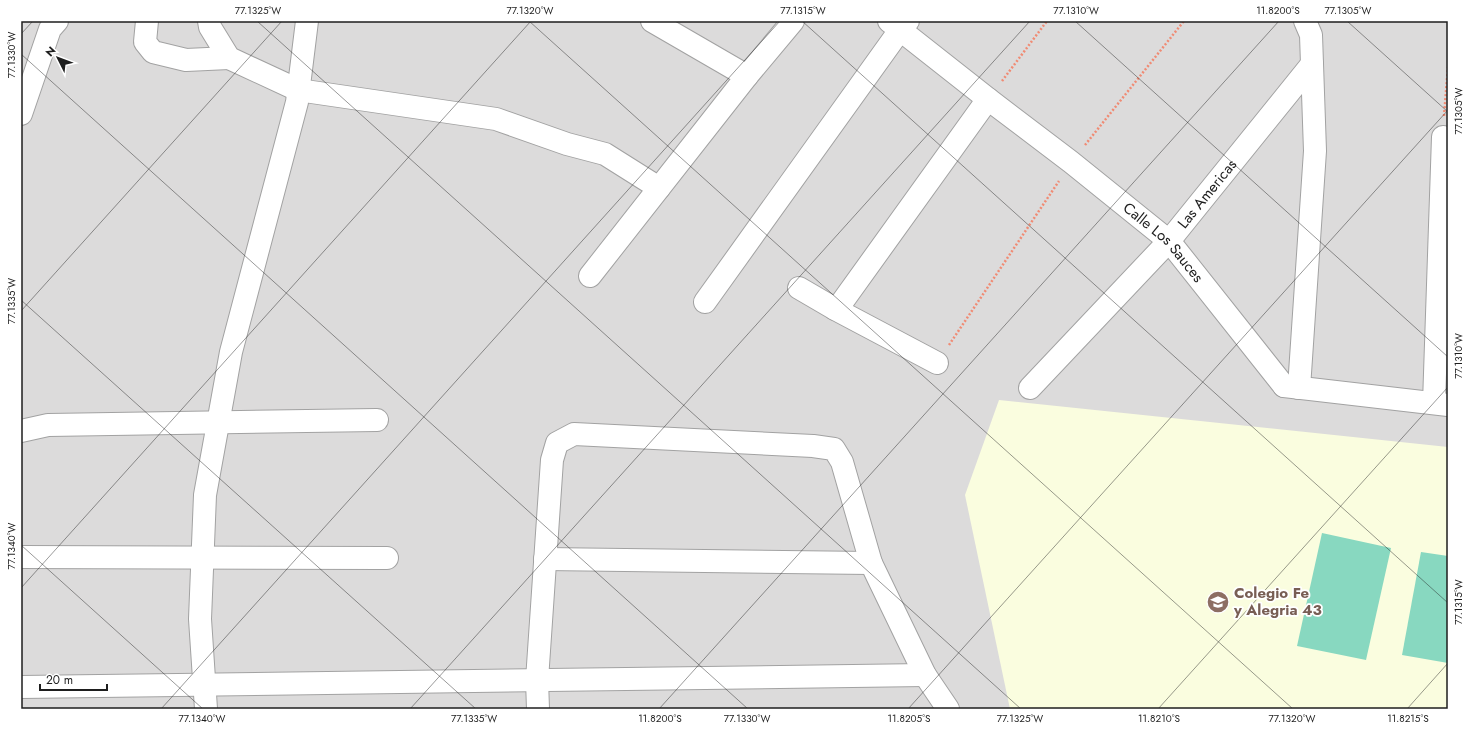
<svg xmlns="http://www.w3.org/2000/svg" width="1469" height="730" viewBox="0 0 1469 730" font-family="Jost,sans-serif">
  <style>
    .residential { fill: #dcdbdb }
    .education { fill: #fafddf }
    .pitch { fill: #88d8c0 }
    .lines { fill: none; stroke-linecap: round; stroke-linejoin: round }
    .minor-casing { stroke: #a2a2a2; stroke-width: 24 }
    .tertiary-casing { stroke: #a2a2a2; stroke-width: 24 }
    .path { stroke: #f08b74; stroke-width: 2.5; stroke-dasharray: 2 2; stroke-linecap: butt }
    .minor { stroke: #fff; stroke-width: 22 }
    .tertiary { stroke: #fff; stroke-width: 22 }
    .ticks { fill: none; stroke: #1e1e1e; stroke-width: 1; stroke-opacity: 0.45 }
    .labels { text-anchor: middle; stroke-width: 3.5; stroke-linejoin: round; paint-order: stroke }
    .street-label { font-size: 15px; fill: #1e1e1e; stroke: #fff }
    .education-label { font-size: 15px; font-weight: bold; fill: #785e54; stroke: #fff; text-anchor: start }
    .neatline { fill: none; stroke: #1e1e1e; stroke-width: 1.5 }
    .ticks-label { font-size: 10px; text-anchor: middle; fill: #1e1e1e }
  </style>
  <rect width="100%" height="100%" fill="#eeece5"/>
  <rect class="residential" x="21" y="21" width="1427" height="688"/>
  <polygon class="education" points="999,400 1448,447 1448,709 1010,709 965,495"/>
  <g class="pitch">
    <polygon points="1322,533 1391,548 1366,660 1297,646"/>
    <polygon points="1421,552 1448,556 1448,663 1402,655"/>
  </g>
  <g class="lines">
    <g class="minor-casing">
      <g id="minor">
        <polyline points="147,21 145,42 153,52 186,60 229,58"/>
        <polyline points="209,21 210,27 229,58 298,90 496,119 567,144 605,154 659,188"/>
        <polyline points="652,21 747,76"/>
        <path id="s1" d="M889 21 988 99 1071 162 1169 241 1284 386"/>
        <polyline points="21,114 50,29 57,21"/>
        <polyline points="590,276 747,76 793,21"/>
        <polyline points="799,288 835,309 937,363"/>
        <polyline points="705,302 900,30 908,21"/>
        <polyline points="835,309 840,305 988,99"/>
        <path id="s2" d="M1030 388 1169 241 1312 64"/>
        <polyline points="1299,388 1315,151 1311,35 1305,21"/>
        <polyline points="1434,403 1443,137"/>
        <polyline points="21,431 48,425 377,420"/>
        <polyline points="21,557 387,558"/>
        <polyline points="545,559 871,563"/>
        <polyline points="21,687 925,675"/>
        <polyline points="206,709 200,619 205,495 231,352 297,102 307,21"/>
        <polyline points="538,709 537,680 552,460 557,443 574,434 813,446 834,449 842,462 871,563 925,675 948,709"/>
      </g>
    </g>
    <g class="tertiary-casing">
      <polyline id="tertiary" points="1284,386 1448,405"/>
    </g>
    <g class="path">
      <polyline points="1002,81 1047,21"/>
      <polyline points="1444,116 1448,67"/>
      <polyline points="1085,145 1184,21"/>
      <polyline points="949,345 1059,181"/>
    </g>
    <use href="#minor" class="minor"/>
    <use href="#tertiary" class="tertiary"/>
  </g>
  <path class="ticks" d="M257 21 1021 709M529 21 1293 709M802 21 1448 603M1075 21 1448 357M1347 21 1448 112M21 34 33 21M21 54 748 709M21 300 476 709M21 311 282 21M21 545 203 709M21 588 531 21M161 709 780 21M410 709 1030 21M659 709 1279 21M908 709 1448 110M1158 709 1448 387M1407 709 1448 663"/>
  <defs>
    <g id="school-disc" transform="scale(1.15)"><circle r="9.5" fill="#8d6e63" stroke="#fff"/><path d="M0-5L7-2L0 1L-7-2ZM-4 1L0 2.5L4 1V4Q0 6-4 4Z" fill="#fff"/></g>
  </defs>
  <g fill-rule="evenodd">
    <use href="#school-disc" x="1218" y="602"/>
  </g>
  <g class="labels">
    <g class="street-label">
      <text dy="5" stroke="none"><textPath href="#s2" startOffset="263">Las Americas</textPath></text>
      <text dy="5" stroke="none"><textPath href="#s1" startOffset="353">Calle Los Sauces</textPath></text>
    </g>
    <g class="education-label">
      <text x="1234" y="598">Colegio Fe<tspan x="1234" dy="17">y Alegria 43</tspan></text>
    </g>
  </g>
  <rect width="1469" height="730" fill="none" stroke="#ffffff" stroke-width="44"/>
  <g transform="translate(58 58) rotate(312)" stroke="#ffffff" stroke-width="3" paint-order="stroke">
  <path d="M0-3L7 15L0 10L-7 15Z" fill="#1e1e1e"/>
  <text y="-6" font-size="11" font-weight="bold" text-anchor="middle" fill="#1e1e1e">N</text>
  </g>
  <path d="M40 684v6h67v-6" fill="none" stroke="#1e1e1e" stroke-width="2"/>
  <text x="46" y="684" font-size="12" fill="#1e1e1e" stroke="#ffffff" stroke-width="3" paint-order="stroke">20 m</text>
  <rect x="22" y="22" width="1425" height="686" class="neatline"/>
  <g class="ticks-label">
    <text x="258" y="14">77.1325°W</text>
    <text x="530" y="14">77.1320°W</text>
    <text x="803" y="14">77.1315°W</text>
    <text x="1076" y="14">77.1310°W</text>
    <text x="1278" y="14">11.8200°S</text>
    <text x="1348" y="14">77.1305°W</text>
    <text transform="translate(11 55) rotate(-90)" y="4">77.1330°W</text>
    <text transform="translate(1458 111) rotate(-90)" y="4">77.1305°W</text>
    <text transform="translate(11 301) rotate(-90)" y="4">77.1335°W</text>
    <text transform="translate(1458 356) rotate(-90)" y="4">77.1310°W</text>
    <text transform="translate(11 546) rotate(-90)" y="4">77.1340°W</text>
    <text transform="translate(1458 602) rotate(-90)" y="4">77.1315°W</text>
    <text x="202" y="722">77.1340°W</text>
    <text x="474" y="722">77.1335°W</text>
    <text x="660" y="722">11.8200°S</text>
    <text x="747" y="722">77.1330°W</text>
    <text x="909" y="722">11.8205°S</text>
    <text x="1020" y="722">77.1325°W</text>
    <text x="1159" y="722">11.8210°S</text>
    <text x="1292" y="722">77.1320°W</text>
    <text x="1408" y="722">11.8215°S</text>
  </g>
</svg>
